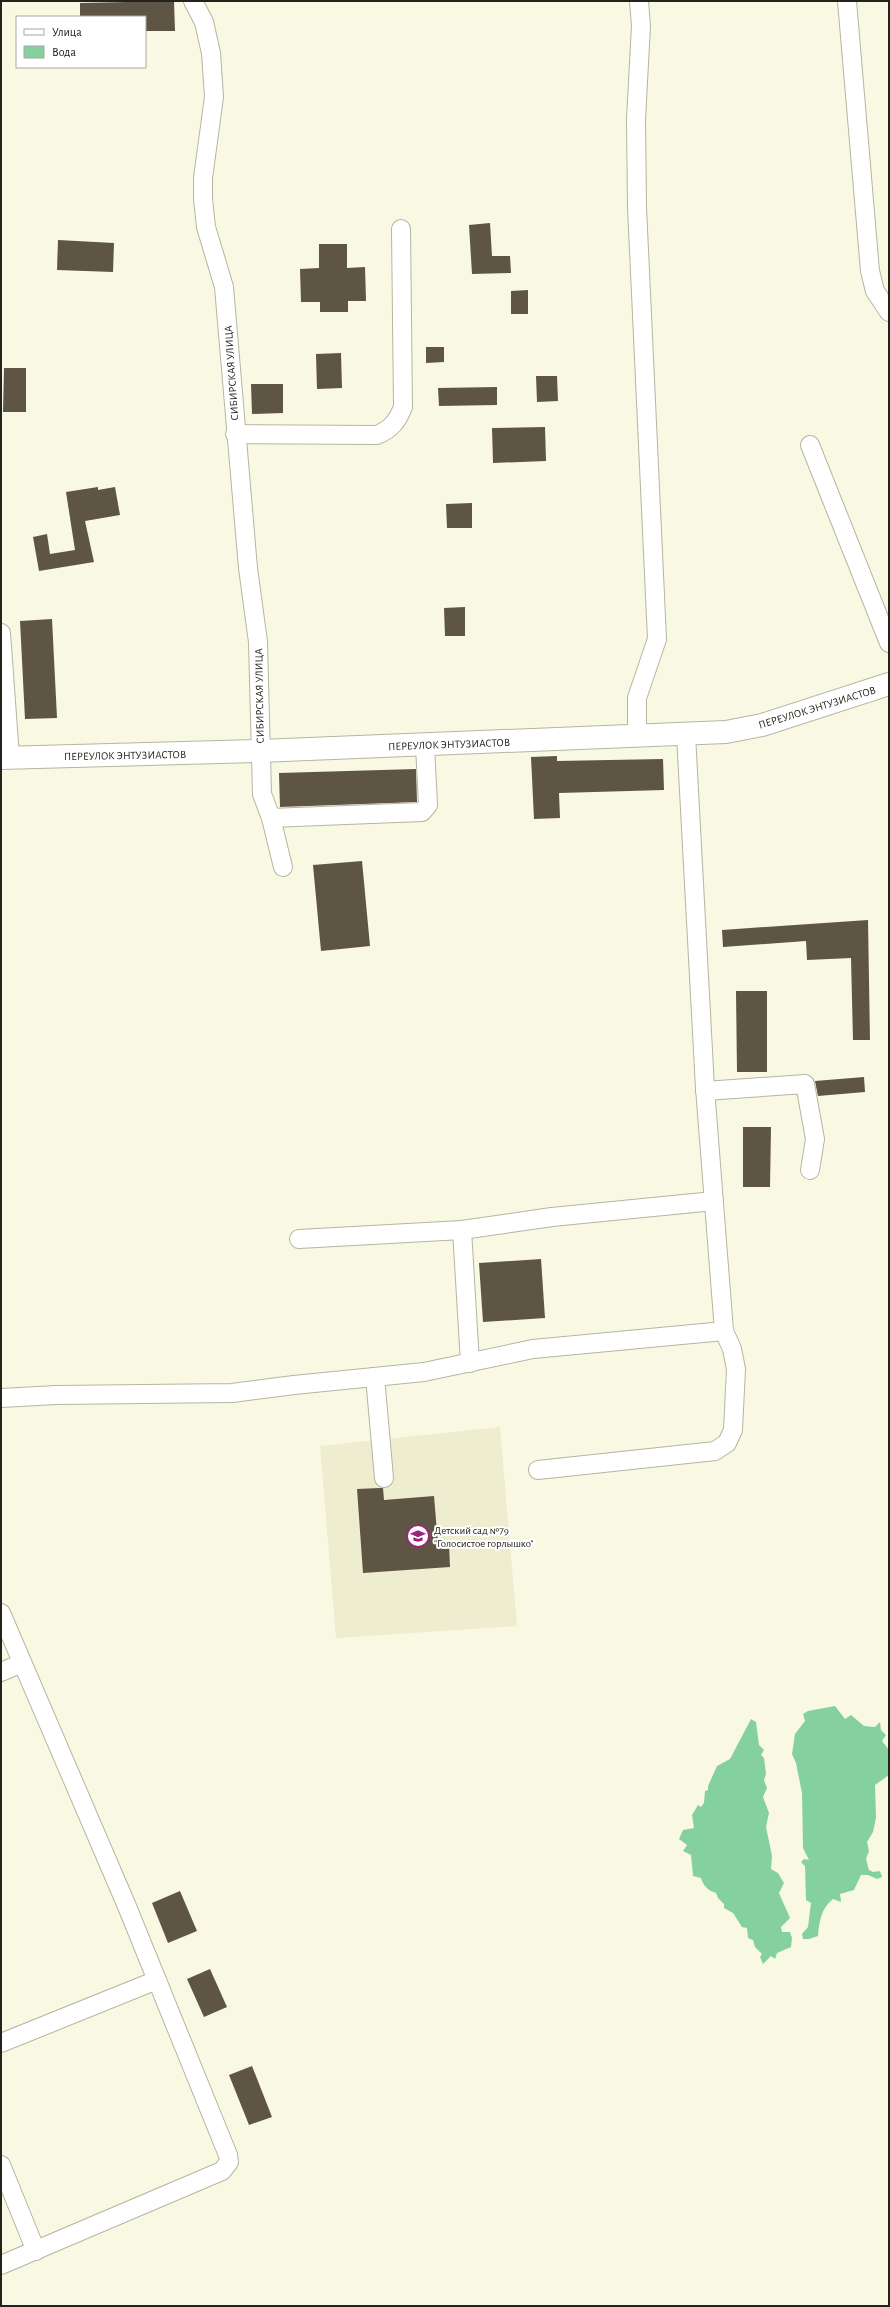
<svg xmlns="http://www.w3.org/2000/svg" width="890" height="2307" viewBox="0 0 890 2307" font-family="'Alegreya Sans',sans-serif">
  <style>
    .built { fill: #eeedd0 }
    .water { fill: #84d19e }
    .building { fill: #5e5545 }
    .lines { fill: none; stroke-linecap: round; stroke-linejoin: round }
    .minor-casing { stroke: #b6b5a1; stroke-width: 20 }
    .major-casing { stroke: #b6b5a1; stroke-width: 24 }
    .minor { stroke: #fff; stroke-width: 18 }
    .major { stroke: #fff; stroke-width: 22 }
    .labels { text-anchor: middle; stroke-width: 4; stroke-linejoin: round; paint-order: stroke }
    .street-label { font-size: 11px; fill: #23231b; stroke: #fff }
    .poi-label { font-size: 11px; fill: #23231b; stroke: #fff; text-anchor: start }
  </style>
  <rect width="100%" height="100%" fill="#f9f8e3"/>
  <polygon class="built" points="500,1427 517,1626 336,1638 320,1446"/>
  <g class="water">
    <path d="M835 1706 845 1719 851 1715 864 1726 875 1727 880 1722 881 1730 886 1735 882 1741 889 1750V1775L875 1785 876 1818 873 1832 867 1842 869 1851 866 1859 869 1870 873 1872 880 1871 882 1877 877 1879 868 1875H861L854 1890 840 1894 841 1902 833 1899C821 1908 819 1923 818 1936L809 1939H803L802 1934 808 1927 811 1903 806 1900 805 1866 801 1862 804 1859 809 1860 803 1848 802 1793 796 1763 792 1754 795 1734 805 1721 803 1714 808 1711Z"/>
    <path d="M751 1719 756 1722 759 1745 764 1750 761 1755 764 1758 766 1774 764 1780 767 1788 763 1797 769 1813 766 1827 772 1856 771 1869 778 1873 784 1883 779 1893 790 1918 781 1927 782 1932H790L792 1938 791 1947 777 1953 775 1959 771 1956 763 1964 760 1957 762 1954 755 1947 753 1940 748 1938 747 1928 742 1927 733 1913 724 1908V1904L718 1898 716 1893C709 1891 703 1886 701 1878L693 1876 691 1855 683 1851 687 1845 679 1839 683 1830 694 1828 692 1815 698 1805 701 1807 704 1803 705 1791 708 1790V1786L717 1766 730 1759Z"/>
  </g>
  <g class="building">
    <polygon points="174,1 175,31 145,31 145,17 80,17 80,3"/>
    <polygon points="490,223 492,256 510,256 511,273 472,274 469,225"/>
    <polygon points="58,240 114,243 113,272 57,270"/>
    <polygon points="319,244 347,244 347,268 365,267 366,301 348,301 348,312 320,312 320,302 301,302 300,269 319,268"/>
    <polygon points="528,290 528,314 511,314 511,291"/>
    <polygon points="426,347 444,347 444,362 426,363"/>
    <polygon points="341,353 342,388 317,389 316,354"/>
    <polygon points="4,368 26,368 26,412 3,412"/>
    <polygon points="536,376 557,376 558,401 537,402"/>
    <polygon points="251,384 283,384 283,413 252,414"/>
    <polygon points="497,387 497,405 439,406 438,388"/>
    <polygon points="545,427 546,461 493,463 492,428"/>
    <polygon points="98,487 98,490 115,487 120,515 85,521 94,562 39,571 33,537 47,534 50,554 75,550 66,492"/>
    <polygon points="472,503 472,528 447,528 446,504"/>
    <polygon points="465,607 465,636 445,636 444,608"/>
    <polygon points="52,619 57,718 25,719 20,621"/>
    <polygon points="557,756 557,761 663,759 664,790 559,793 560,818 534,819 531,757"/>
    <polygon points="416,769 417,802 280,807 279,773"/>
    <polygon points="362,861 370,946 321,951 313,865"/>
    <polygon points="868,920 870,1040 853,1040 851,958 807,960 806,941 723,947 722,930"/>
    <polygon points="736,991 767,991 767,1072 737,1072"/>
    <polygon points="864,1077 865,1092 818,1096 815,1081"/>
    <polygon points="743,1127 771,1127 770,1187 743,1187"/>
    <polygon points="541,1259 545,1318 483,1322 479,1263"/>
    <polygon points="380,1488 383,1488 384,1500 434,1496 438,1544 449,1543 450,1567 363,1573 357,1489"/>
    <polygon points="180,1891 197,1931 168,1943 152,1903"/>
    <polygon points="210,1969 227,2007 204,2017 187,1979"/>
    <polygon points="252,2066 272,2117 249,2125 229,2075"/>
  </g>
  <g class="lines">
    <g class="minor-casing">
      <g id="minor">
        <polyline points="193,1 204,22 211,53 214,97 203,178 203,199 206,227 224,287 248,568 258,642 262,794 271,818 422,812 428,805 425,745"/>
        <polyline points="847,1 870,271 875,291 889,312"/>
        <path d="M235 434 377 435C391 429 397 422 403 407L401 229"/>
        <polyline points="810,445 889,643"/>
        <polyline points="1,633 10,757"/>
        <polyline points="637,736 637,698 657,639 637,207 636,119 641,26 639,1"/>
        <polyline points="271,818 283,867"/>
        <polyline points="705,1091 805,1084 815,1139 810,1170"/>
        <polyline points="462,1230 470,1363"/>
        <polyline points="299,1239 462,1230 552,1217 714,1201"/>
        <polyline points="375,1377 384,1478"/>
        <polyline points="1,1398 56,1395 232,1393 294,1385 424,1372 533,1349 724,1331"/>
        <polyline points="538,1470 715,1451 727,1443 733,1430 736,1369 732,1349 724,1331 705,1088 686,735"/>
        <polyline points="1,1613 126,1904 228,2155 229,2162 222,2171 1,2265"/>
        <polyline points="1,1672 22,1663"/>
        <polyline points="1,2043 157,1980"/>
        <polyline points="1,2165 36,2251"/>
      </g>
    </g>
    <g class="major-casing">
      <polyline id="major" points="1,758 260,751 726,732 762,725 889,684"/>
    </g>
    <use href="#minor" class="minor"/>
    <use href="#major" class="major"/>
  </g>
  <defs>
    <g id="school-ring" transform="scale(1.15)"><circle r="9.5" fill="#fff" stroke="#9d2279" stroke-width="1.5"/><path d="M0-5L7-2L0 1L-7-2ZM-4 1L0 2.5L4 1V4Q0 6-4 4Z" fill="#9d2279"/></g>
  </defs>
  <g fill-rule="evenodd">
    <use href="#school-ring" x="418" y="1536"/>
  </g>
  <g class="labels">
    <g class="street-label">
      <text transform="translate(231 373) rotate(-94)" y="4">СИБИРСКАЯ УЛИЦА</text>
      <text transform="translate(259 696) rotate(-91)" y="4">СИБИРСКАЯ УЛИЦА</text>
      <text transform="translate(817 707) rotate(-17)" y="4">ПЕРЕУЛОК ЭНТУЗИАСТОВ</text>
      <text transform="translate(449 744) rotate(-2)" y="4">ПЕРЕУЛОК ЭНТУЗИАСТОВ</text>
      <text transform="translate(125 755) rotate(-1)" y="4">ПЕРЕУЛОК ЭНТУЗИАСТОВ</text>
    </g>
    <g class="poi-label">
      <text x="434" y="1534">Детский сад №79<tspan x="434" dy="13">"Голосистое горлышко"</tspan></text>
    </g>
  </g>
  <rect width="890" height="2307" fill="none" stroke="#23231b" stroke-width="4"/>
  <rect x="16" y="16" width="130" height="52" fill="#ffffff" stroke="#a7a7a4"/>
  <rect x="24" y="29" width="20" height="6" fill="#ffffff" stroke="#a7a7a4"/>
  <text x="52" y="36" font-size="12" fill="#23231b">Улица</text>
  <rect x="24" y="46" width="20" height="12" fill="#84d19e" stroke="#a7a7a4"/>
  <text x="52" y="56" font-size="12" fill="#23231b">Вода</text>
</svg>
